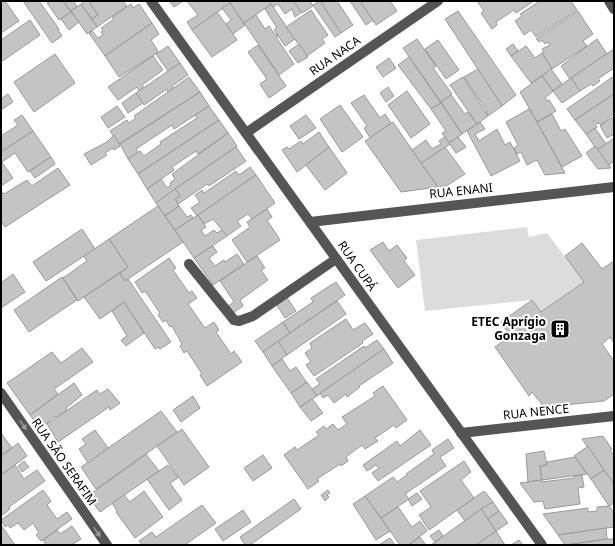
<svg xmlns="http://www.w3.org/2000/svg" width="615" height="546" viewBox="0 0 615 546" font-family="'Noto Sans',sans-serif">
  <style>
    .green { fill: #dcdcdc }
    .building { fill: #c4c4c4; stroke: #999 }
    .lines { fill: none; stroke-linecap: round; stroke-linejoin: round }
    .minor { stroke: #555; stroke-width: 10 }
    .oneway { fill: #999 }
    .labels { text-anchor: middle; stroke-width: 4; stroke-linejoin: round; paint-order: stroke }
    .street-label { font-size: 12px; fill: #000; stroke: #fff }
    .poi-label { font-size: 12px; font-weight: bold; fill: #000; stroke: #fff; text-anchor: end }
  </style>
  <rect width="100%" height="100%" fill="#fff"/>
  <polygon class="green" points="527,227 529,237 547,233 584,282 541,312 532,300 425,311 416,240"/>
  <g class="building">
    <polygon points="1,1 5,1 19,21 1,33"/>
    <polygon points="23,1 39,1 59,29 58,30 62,36 52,43"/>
    <polygon points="51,1 63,1 71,12 59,20 47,3"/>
    <polygon points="63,1 73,1 77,6 71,11"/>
    <polygon points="85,1 90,1 90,3 98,15 92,19 81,4"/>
    <polygon points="123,1 127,6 97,27 92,19 98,15 90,3 92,1"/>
    <polygon points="169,1 183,1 174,7"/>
    <polygon points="187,1 233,1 192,30 187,22 198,15"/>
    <polygon points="233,1 269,1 271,4 244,23 230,3"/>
    <polygon points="269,1 294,1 302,12 295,17 292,9 285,14 278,4 273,7"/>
    <polygon points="294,1 310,1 313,6 302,13"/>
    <polygon points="320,1 337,1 353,25 341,33"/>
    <polygon points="320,1 341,33 335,37 313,5"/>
    <polygon points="350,1 360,1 373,20 366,25"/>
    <polygon points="360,1 390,1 397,11 376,25"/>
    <polygon points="477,1 534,1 516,13 514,10 496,22 497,25 492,29 481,13 484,11"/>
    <polygon points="540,1 571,1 577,10 536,37 531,30 524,35 515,21 522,16 520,14"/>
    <polygon points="230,3 245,25 233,34 226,24 231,20 222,8"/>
    <polygon points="81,4 97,27 87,34 71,11"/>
    <polygon points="131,4 133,8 139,4 152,23 105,56 89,33 92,31 98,38 103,35 101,32 103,30 101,28 114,19 112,17"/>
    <polygon points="271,4 295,39 285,46 274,30 277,28 265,9"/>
    <polygon points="311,10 328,35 322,39 325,43 307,56 286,27"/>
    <polygon points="458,11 516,95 502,106 445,19"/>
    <polygon points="578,11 593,34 583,41 587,46 552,69 542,53 544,52 542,49 550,45 548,42 545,44 542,40 539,42 536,39"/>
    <polygon points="71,12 79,22 69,30 61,19"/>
    <polygon points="217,12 237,40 212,57 192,30"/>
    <polygon points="256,15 265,29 269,26 275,35 277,34 278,36 276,37 294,64 279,75 244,23"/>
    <polygon points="30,20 40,35 1,62 1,40"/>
    <polygon points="152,23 159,34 151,40 158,51 157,53 119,77 105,56"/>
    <polygon points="417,39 436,66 433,68 452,94 441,102 403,48"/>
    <polygon points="597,39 607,54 570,79 561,66"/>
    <polygon points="438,40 459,70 446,79 425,49"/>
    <polygon points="299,44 308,57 298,63 289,51"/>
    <polygon points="513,44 518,51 511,56 506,49"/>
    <polygon points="258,45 286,86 269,98 260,84 267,79 248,52"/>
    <polygon points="168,46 180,63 168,71 156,54"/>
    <polygon points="526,46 535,58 542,53 552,69 531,83 511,56"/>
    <polygon points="614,49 614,68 598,79 600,81 593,86 591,84 580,91 571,78"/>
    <polygon points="55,54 75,83 34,112 14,82"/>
    <polygon points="153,56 163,70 142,85 144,88 139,91 137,87 118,100 108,87"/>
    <polygon points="409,57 441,103 431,109 398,65"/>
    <polygon points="389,58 396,68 383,77 376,67"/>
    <polygon points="180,63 188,75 172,86 174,88 168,92 167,89 144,105 136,93"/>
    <polygon points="478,69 502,106 488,116 486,112 487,111 464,77"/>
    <polygon points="551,69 562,84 553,91 542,76"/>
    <polygon points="542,76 553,91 545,98 547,101 549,100 556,111 537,122 520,92"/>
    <polygon points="614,76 614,94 575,120 567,109"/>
    <polygon points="189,77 200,92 119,144 110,131 127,120 129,123 136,118 134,116"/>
    <polygon points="463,77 488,116 477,124 450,85"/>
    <polygon points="571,78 580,91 562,103 553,91"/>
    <polygon points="388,87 394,96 386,102 380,93"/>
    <polygon points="407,91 430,124 411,138 388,105"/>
    <polygon points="200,92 209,106 174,129 172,125 136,149 138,153 128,159 120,144"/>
    <polygon points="136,93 143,103 128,113 122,103"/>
    <polygon points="8,94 13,102 1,110 1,99"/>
    <polygon points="614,94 614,113 601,125 599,123 597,124 595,120 593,121 597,127 586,134 575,120"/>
    <polygon points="364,95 380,118 385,114 391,123 370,138 364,128 367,126 351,103"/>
    <polygon points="451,95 465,114 468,112 477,124 462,134 441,102"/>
    <polygon points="441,103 462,134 449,143 442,133 446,131 431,109"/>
    <polygon points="340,105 363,137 342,152 320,119"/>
    <polygon points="117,106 125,117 108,128 101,117"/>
    <polygon points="209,106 219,120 138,174 128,159 140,151 144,156 161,144 160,142 197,118 195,115"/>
    <polygon points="529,109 537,122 565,173 545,175 537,160 527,165 521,152 517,154 514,148 518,145 506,122"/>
    <polygon points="552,114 561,131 565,129 582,156 562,167 537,122"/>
    <polygon points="22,115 33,131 1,152 1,136 18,125 14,120"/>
    <polygon points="306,115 316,128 299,139 290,126"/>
    <polygon points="614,116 614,134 607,138 600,126"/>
    <polygon points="219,120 228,133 198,154 196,151 172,167 174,170 147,189 138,174"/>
    <polygon points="393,122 421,163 438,187 401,192 365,141"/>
    <polygon points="480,122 485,129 475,134 479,141 497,129 505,145 510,142 520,161 491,176 467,131"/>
    <polygon points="595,128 606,144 597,150 586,134"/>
    <polygon points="33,131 51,157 28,172 15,153 2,162 1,152"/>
    <polygon points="319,132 329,147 297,172 282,150 287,147 289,149 301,141 303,144"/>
    <polygon points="228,133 237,146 156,203 147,189 161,179 167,188 171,185 170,183 175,179 172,174"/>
    <polygon points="114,135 120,146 114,150 113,148 105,153 107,155 91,165 84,154 107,142"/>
    <polygon points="445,137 450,144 421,163 412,150 426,140 432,149 441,144 439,141"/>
    <polygon points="458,137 466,147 456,153 449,143"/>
    <polygon points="614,138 614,161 609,165 597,150"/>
    <polygon points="595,146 609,165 611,168 598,169 586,153"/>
    <polygon points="236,147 246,161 209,186 207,184 178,204 175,199 180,196 175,189"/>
    <polygon points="329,147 347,173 325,190 306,165"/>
    <polygon points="445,147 465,174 446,186 438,187 421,163"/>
    <polygon points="51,157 55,164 35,178 30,171"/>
    <polygon points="1,161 13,178 1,186"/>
    <polygon points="250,167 256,175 197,216 191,208 200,202 195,195 202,190 204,193 236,171 239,175"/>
    <polygon points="58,168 70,185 5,227 1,221 1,191 4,194 27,180 32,186"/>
    <polygon points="256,175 275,203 252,219 248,214 237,221 241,226 227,236 213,219 204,224 198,215"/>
    <polygon points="175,189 180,196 175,199 179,206 165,216 156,203"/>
    <polygon points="158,206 183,242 125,281 120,273 128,267 109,239"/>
    <polygon points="179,206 187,217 191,215 193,218 175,230 165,216"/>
    <polygon points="267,209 272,217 267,220 280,240 247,262 232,240 250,227 247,222"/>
    <polygon points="198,215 206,227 201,230 205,236 214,230 217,233 222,230 227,236 194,258 175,230"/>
    <polygon points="82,229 95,249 46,281 33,262"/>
    <polygon points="109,239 128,267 78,301 63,278 87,261 84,256"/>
    <polygon points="383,242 389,251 397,245 407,258 404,261 415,275 398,288 370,250"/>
    <polygon points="582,243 602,269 614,261 614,343 610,337 602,344 614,361 614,394 604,401 544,407 532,392 529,396 495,347 510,336 501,322 532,300 541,312 584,282 565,256"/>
    <polygon points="213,246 217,252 209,258 215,266 224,260 225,262 237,254 244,264 213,285 194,258"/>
    <polygon points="257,256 265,268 261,270 268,280 240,300 243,306 233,313 228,306 234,302 220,281"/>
    <polygon points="169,258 176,268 173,270 189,293 192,291 197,298 188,304 205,328 214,322 219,330 216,332 231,354 234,351 242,362 207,386 200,375 202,374 187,351 184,353 180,346 182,344 172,326 170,327 166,320 163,322 158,315 160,313 145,291 142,293 135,282"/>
    <polygon points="120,273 125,281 128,279 171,342 160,349 158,347 155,349 124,302 100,319 84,297"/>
    <polygon points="13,274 25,292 1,308 1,283"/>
    <polygon points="62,277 77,300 29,332 14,310"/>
    <polygon points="336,282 345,295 290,333 283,322 313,302 311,298"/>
    <polygon points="285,295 296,311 285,318 275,302"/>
    <polygon points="337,301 346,314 287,355 278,341"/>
    <polygon points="124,302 144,333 126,346 121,340 127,336 112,311"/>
    <polygon points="346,319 353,330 365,323 373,334 362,341 363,343 314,376 306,365 311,362 305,353 312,348 310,343"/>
    <polygon points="283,322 290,333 263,352 255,341"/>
    <polygon points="377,340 384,349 317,396 312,389 320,384 316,379 364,346 365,348"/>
    <polygon points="278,341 287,355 272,366 263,352"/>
    <polygon points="82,348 93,362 54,389 58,394 30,415 7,383 52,352 61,363"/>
    <polygon points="384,349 393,363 359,386 360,387 347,397 346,394 334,403 328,395 323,398 320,393"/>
    <polygon points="282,359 290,371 296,367 307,383 291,393 272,366"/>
    <polygon points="307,382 317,396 300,407 291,393"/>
    <polygon points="74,383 82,395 66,408 67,410 56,418 55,416 40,429 30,415"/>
    <polygon points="383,386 407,420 396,428 394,425 375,438 378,441 365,449 362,445 346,457 348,461 341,466 340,464 317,479 319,481 308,489 284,455 295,447 297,450 319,435 316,432 324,426 326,429 333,424 338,430 347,424 342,417 375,396 373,393"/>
    <polygon points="108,389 120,403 110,410 109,407 58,442 47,424 97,390 100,394"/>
    <polygon points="193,396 200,408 181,422 173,410"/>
    <polygon points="312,399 323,413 311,421 300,407"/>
    <polygon points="161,411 177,432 96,489 81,467"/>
    <polygon points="182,429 209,467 184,485 157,446"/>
    <polygon points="95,430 108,448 88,463 79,449 86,444 82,439"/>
    <polygon points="420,430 431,445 378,481 372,473 379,468 376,465 367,471 363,465 397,441 400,446"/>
    <polygon points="1,433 12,448 1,455"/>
    <polygon points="603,436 612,449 610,450 614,456 614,484 582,439"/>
    <polygon points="448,439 454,448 440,457 446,466 405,494 409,499 381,518 365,496 393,477 397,482 407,475 406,474 434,454 432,450"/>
    <polygon points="18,443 27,456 1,475 1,457"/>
    <polygon points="588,446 604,470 591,479 574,456"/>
    <polygon points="544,451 547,465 540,466 542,480 528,482 526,454"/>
    <polygon points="146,454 159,471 100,512 88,496"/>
    <polygon points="263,455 272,468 253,481 244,468"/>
    <polygon points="575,457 587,474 542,480 540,466 547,465 547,462"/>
    <polygon points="24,461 29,467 22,472 18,466"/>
    <polygon points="464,461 471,472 461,480 474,498 429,530 419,515 431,507 420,491"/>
    <polygon points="15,465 24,479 37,470 45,481 9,507 10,509 1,516 1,475"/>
    <polygon points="168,465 178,478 170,483 182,500 169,510 147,479"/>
    <polygon points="604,470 614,484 614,503 609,506 591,479"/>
    <polygon points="582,475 584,487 578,488 580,504 545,509 543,501 534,502 520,483 542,480 542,482 574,478 574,476"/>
    <polygon points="43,490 51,501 47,505 57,519 67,512 72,519 41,541 36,535 39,533 33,523 24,530 18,523 10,528 8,525 5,527 1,520"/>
    <polygon points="328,490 330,493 327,495 329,497 325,501 321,495"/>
    <polygon points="144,491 163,517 135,538 116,512 117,511 112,503 124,495 130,502"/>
    <polygon points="484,491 493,502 465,521 457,510"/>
    <polygon points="417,493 422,499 412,506 408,499"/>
    <polygon points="365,496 390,531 376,540 353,504"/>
    <polygon points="294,499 301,509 250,545 245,545 240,537"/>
    <polygon points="493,502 499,511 488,519 481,509"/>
    <polygon points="202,505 216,523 186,544 187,545 142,545 139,541 152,532 156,537"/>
    <polygon points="609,506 614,512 614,527 558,535 543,514 588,508 588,512 597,511 597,507"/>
    <polygon points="398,507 412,527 420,521 427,531 408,545 400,545 381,518"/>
    <polygon points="481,509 496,531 476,545 431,545"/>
    <polygon points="243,510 251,522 223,541 215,529"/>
    <polygon points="499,511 508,523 496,531 488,519"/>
    <polygon points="1,525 15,545 1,545"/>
    <polygon points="72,526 81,539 71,545 46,545 43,540 57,530 60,534"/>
    <polygon points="606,528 607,539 565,545 558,535"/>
    <polygon points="439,530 443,536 435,542 430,536"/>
    <polygon points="496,531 505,545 476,545"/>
    <polygon points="420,537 426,545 408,545"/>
    <polygon points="390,538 395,545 379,545"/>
    <polygon points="607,539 614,539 614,545 566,545"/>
    <polygon points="519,540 523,545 511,545"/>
  </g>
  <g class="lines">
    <g class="minor">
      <polyline points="151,1 542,545"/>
      <polyline points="609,1 614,9"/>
      <polyline points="246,133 438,1"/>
      <polyline points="310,222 614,187"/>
      <polyline points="189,264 234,320 239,321 253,316 336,259"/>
      <polyline points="1,393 107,545"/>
      <polyline points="461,433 614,416"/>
    </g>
  </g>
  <defs><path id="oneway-solid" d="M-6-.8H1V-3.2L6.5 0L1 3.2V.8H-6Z"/></defs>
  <g class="oneway">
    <use href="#oneway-solid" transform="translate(23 425) rotate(55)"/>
    <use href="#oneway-solid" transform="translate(97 532) rotate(55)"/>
  </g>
  <defs>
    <g id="building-square" transform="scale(1)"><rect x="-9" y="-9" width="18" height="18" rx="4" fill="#000" stroke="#fff"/><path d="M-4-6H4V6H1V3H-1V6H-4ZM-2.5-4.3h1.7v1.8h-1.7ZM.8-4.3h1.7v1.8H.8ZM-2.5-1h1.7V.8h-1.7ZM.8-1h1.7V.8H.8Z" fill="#fff"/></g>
  </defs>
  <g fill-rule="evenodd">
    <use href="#building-square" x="560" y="329"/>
  </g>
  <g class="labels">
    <g class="street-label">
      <text transform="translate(335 56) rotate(-35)" y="4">RUA NACA</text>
      <text transform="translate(461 191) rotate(-6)" y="4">RUA ENANI</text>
      <text transform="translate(357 266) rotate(55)" y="4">RUA CUPÁ</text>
      <text transform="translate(536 412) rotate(-6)" y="4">RUA NENCE</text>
      <text transform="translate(64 462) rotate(55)" y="4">RUA SÃO SERAFIM</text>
    </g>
    <g class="poi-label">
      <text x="546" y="326">ETEC Aprígio<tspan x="546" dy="14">Gonzaga</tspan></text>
    </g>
  </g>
  <rect width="615" height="546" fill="none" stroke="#000000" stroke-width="4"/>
</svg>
